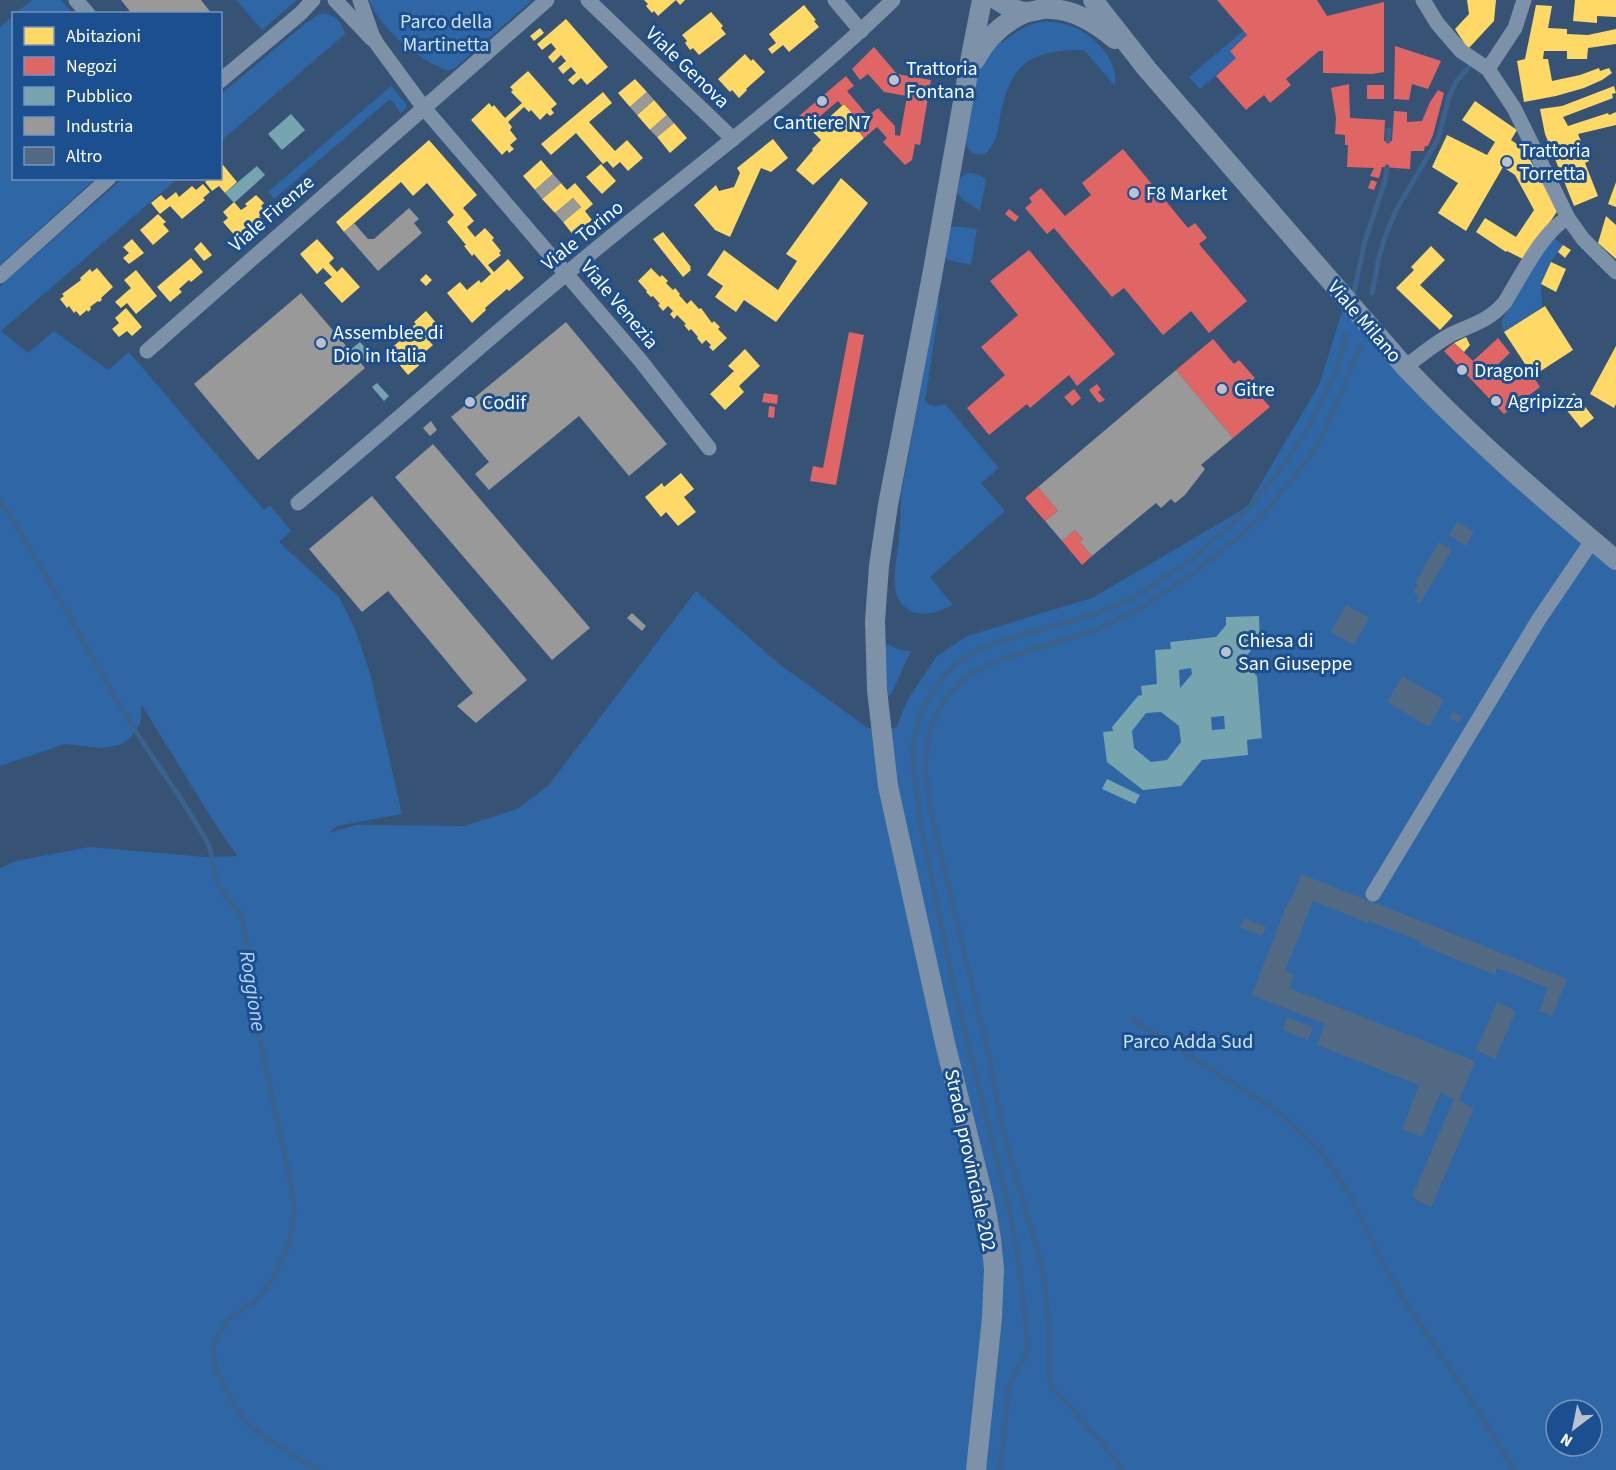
<svg xmlns="http://www.w3.org/2000/svg" width="1616" height="1470" viewBox="0 0 1616 1470" font-family="'Source Sans 3',sans-serif">
  <style>
    .green { fill: #2f66a5; fill-rule: evenodd }
    .homes { fill: #ffd966 }
    .shops { fill: #e06666 }
    .public { fill: #76a5af; fill-rule: evenodd }
    .industry { fill: #999 }
    .lines { fill: none; stroke-linecap: round; stroke-linejoin: round }
    .stream { stroke: #3b618d; stroke-width: 5 }
    .building { fill: #526984 }
    .minor { stroke: #7d92a8; stroke-width: 15 }
    .tertiary { stroke: #7d92a8; stroke-width: 20 }
    .poi-dot { fill: #b9c2ce; stroke: #1b4f8f; stroke-width: 2 }
    .labels { text-anchor: middle; stroke-width: 6; stroke-linejoin: round; paint-order: stroke }
    .park-label { font-size: 20px; fill: #cfe3fa; stroke: #1b4f8f }
    .street-label { font-size: 20px; fill: #fff; stroke: #1b4f8f }
    .poi-label { font-size: 20px; fill: #fff; stroke: #1b4f8f; text-anchor: start }
    .water-label { font-size: 21px; font-style: italic; fill: #b5d3f5; stroke: #1b4f8f }
  </style>
  <rect width="100%" height="100%" fill="#365274"/>
  <g class="green">
    <polygon points="32,0 61,0 72,13 16,13"/>
    <polygon points="236,0 297,0 262,30"/>
    <path d="M369 0H531L529 3 456 67 448 71C417 59 382 31 369 0Z"/>
    <path d="M324 13C336 16 341 22 345 34L221 141V94L306 23 318 15Z"/>
    <polygon points="13,16 14,178 95,179 0,265 0,27"/>
    <path d="M1045 21C1057 22 1068 24 1078 29 1098 39 1119 63 1115 86L1084 50C1031 50 1011 62 1000 116 998 130 997 143 985 154 975 156 968 153 966 142L976 80 980 67 998 39 1002 43C1016 31 1028 24 1045 21Z"/>
    <polygon points="1243,31 1247,35 1230,50 1236,58 1200,89 1189,77"/>
    <polygon points="391,86 406,104 406,108 401,113 390,99 274,199 268,192"/>
    <polygon points="971,173 979,175 986,179 980,211 963,200 957,192 960,178 965,174"/>
    <path d="M122 179H177L1 331 28 353 54 331 108 370 129 352 264 510 270 505 291 531 279 542 339 597 355 629 370 673 402 814 337 826 329 833 356 825 464 826 517 809 548 786 696 591 779 664 868 728H896L908 699 937 656 967 636 1092 598 1247 507 1320 383 1343 308 1584 544 1616 570V1470H0V868L16 861 89 847 205 857 237 856 214 822 141 704V713L140 724 131 737 120 745 101 748 65 744 0 766V286ZM1556 1410H1592V1446H1556Z"/>
    <polygon points="954,226 977,229 971,265 948,260 945,257 950,228"/>
    <polygon points="1554,238 1563,245 1551,262 1541,284 1542,307 1504,332 1501,323 1503,318 1546,248"/>
    <path d="M938 299 939 300 938 315 925 401C930 407 938 407 945 404L999 468 981 483 1005 511 930 577 953 605C946 608 939 612 931 613 914 617 896 606 895 587 893 571 898 553 899 536 901 522 900 509 901 495L937 300Z"/>
    <polygon points="888,644 899,650 911,651 891,694 888,696 886,695 885,646"/>
  </g>
  <g class="homes">
    <polygon points="644,0 685,0 680,5 676,0 658,16 654,11 652,13 646,6 648,4"/>
    <polygon points="1467,0 1496,0 1494,21 1468,49 1455,29 1469,14"/>
    <polygon points="1575,0 1616,0 1616,17 1597,16 1597,23 1573,21"/>
    <polygon points="804,5 816,20 814,21 819,27 789,52 783,45 772,54 768,49 776,43 769,34"/>
    <polygon points="1536,5 1552,6 1548,28 1567,29 1567,34 1588,35 1616,29 1616,44 1588,48 1587,59 1567,59 1567,51 1544,51 1543,59 1548,59 1552,81 1580,75 1599,68 1600,71 1609,68 1612,73 1602,80 1584,88 1556,96 1524,102 1517,61 1525,59"/>
    <polygon points="711,12 723,26 721,28 726,34 699,55 693,48 690,50 685,43 687,41 682,35"/>
    <polygon points="566,19 608,67 587,85 581,78 573,85 568,80 576,73 571,67 563,74 558,68 566,61 561,55 553,63 548,57 556,49 551,43 542,50 537,44"/>
    <polygon points="540,28 544,33 534,41 530,36"/>
    <polygon points="745,54 751,61 753,59 765,72 746,89 747,90 739,98 732,90 730,92 718,79"/>
    <polygon points="528,71 557,104 551,109 554,113 550,116 547,113 540,120 531,110 529,112 524,107 508,122 512,127 510,130 517,139 510,145 514,149 509,153 507,150 502,155 471,120 489,103 492,107 494,105 505,118 522,103 511,92 513,90 510,87"/>
    <polygon points="635,79 647,92 630,107 618,93"/>
    <polygon points="1614,86 1616,93 1612,94 1613,98 1563,117 1568,126 1608,113 1609,115 1616,112 1616,125 1578,134 1589,161 1585,163 1598,196 1574,206 1545,134 1540,109 1562,106"/>
    <polygon points="603,92 612,103 589,122 615,151 627,140 643,158 628,171 620,162 613,168 607,161 603,164 576,133 551,155 541,144"/>
    <polygon points="654,100 667,115 650,130 637,115"/>
    <polygon points="1475,101 1517,130 1511,140 1524,149 1558,210 1525,260 1507,251 1506,252 1476,232 1485,218 1516,237 1534,210 1515,175 1503,167 1466,231 1438,213 1458,183 1432,167 1447,135 1487,155 1495,142 1462,120"/>
    <polygon points="844,104 862,124 857,129 864,138 813,185 796,170 813,150 812,149 821,140 813,132"/>
    <polygon points="674,123 687,138 670,153 657,137"/>
    <polygon points="773,139 788,158 771,172 761,168 730,237 715,230 694,205 716,185 719,191 734,187 740,173 737,168"/>
    <polygon points="429,140 477,195 463,208 474,221 467,227 475,237 485,228 494,238 492,240 501,251 499,253 501,255 488,265 494,272 508,259 524,278 509,291 507,289 485,308 486,310 472,323 447,293 460,282 467,290 479,280 481,283 491,274 474,254 472,256 464,246 466,245 447,222 454,215 427,183 413,196 401,182 344,232 336,222"/>
    <polygon points="541,160 553,174 535,190 523,176"/>
    <polygon points="601,164 616,181 602,194 586,177"/>
    <polygon points="223,165 237,182 225,193 219,186 212,191 205,182 210,178 220,178 220,167"/>
    <polygon points="841,178 868,203 776,322 744,300 736,312 715,297 723,286 707,275 724,250 778,290 797,261 786,254"/>
    <polygon points="1616,182 1616,207 1608,204"/>
    <polygon points="561,183 567,190 575,183 593,204 585,211 592,220 574,236 563,222 581,207 573,198 555,213 542,199"/>
    <polygon points="203,184 210,192 203,198 205,200 182,219 170,206 160,214 151,203 161,195 166,200 176,192 179,197 192,186 196,190"/>
    <polygon points="256,195 264,203 261,206 265,211 259,216 263,221 250,233 246,228 236,237 223,222 228,218 223,212 234,202 241,210 247,206 245,204"/>
    <polygon points="158,214 166,222 163,224 169,231 153,245 140,230"/>
    <polygon points="1606,216 1616,225 1616,259 1598,243"/>
    <polygon points="663,232 691,267 690,268 691,270 683,277 653,239"/>
    <polygon points="132,239 144,253 129,264 123,258 129,253 123,247"/>
    <polygon points="317,239 334,258 329,263 337,272 342,267 360,287 342,303 324,283 332,277 323,268 317,274 300,254"/>
    <polygon points="201,242 212,255 204,261 194,249"/>
    <polygon points="1563,245 1571,250 1565,258 1558,252"/>
    <polygon points="1431,246 1445,260 1420,285 1453,316 1440,330 1396,288 1414,270 1411,267"/>
    <polygon points="191,258 203,272 191,282 189,280 179,289 182,292 170,302 157,287"/>
    <polygon points="1551,262 1566,269 1556,292 1541,284"/>
    <polygon points="97,268 113,287 101,298 102,300 99,302 98,301 90,307 91,309 88,312 87,310 80,316 76,311 74,313 69,306 67,308 60,299 64,296 62,294 81,280 80,278 90,269 92,272"/>
    <polygon points="651,268 660,277 662,275 668,281 666,283 673,290 675,288 680,294 679,295 687,304 691,300 699,309 701,308 712,323 714,321 720,327 718,329 727,338 713,351 709,347 711,345 706,340 702,344 697,338 698,337 691,329 689,331 684,325 686,324 677,315 674,319 670,314 673,311 668,306 663,311 658,305 660,304 653,296 651,297 646,292 647,291 638,281"/>
    <polygon points="136,270 157,296 136,314 127,303 121,308 115,302 131,288 124,280"/>
    <polygon points="426,274 432,280 426,286 420,280"/>
    <polygon points="1545,306 1573,350 1533,376 1504,332"/>
    <polygon points="126,308 142,327 132,336 127,331 119,337 112,329 119,323 115,318"/>
    <polygon points="426,311 443,331 430,342 433,345 419,357 423,362 408,375 388,351 403,338 401,336 416,324 414,322"/>
    <polygon points="1466,337 1470,345 1464,352 1454,343"/>
    <polygon points="1616,346 1616,404 1614,408 1590,394"/>
    <polygon points="745,349 760,366 739,386 744,392 725,410 710,394 734,371 728,366"/>
    <polygon points="1574,393 1594,418 1581,428 1561,403"/>
    <polygon points="681,473 694,489 684,497 696,512 678,526 666,512 661,517 645,497 662,483 664,487"/>
  </g>
  <g class="shops">
    <polygon points="1217,0 1317,0 1327,16 1384,2 1384,72 1372,74 1323,73 1323,51 1319,51 1286,79 1291,85 1270,103 1264,95 1246,110 1216,76 1236,58 1230,51 1247,35"/>
    <polygon points="1395,46 1441,61 1428,89 1412,84 1409,100 1394,99"/>
    <polygon points="874,47 897,74 931,80 920,145 915,144 912,160 905,165 883,142 887,138 877,127 864,138 857,129 862,124 844,104 842,106 838,101 819,117 824,122 813,132 799,116 846,76 854,86 847,91 868,116 878,108 895,126 895,135 900,136 907,96 884,92 868,74 860,80 852,69"/>
    <polygon points="1349,84 1350,118 1385,120 1384,141 1392,141 1394,111 1407,112 1407,122 1422,121 1430,102 1438,90 1444,93 1433,135 1428,146 1425,146 1424,151 1411,151 1410,169 1382,167 1379,178 1370,176 1374,168 1347,167 1348,145 1345,145 1345,135 1335,134 1336,118 1331,88"/>
    <rect x="1367" y="85" width="17" height="14"/>
    <polygon points="1123,149 1188,228 1195,223 1207,238 1199,244 1247,301 1209,333 1191,311 1163,335 1124,288 1112,297 1054,228 1047,234 1025,208 1032,202 1029,198 1041,188 1065,216 1091,195 1082,183"/>
    <polygon points="1371,180 1377,182 1374,190 1368,188"/>
    <polygon points="1009,209 1019,217 1015,222 1005,214"/>
    <polygon points="1029,250 1115,354 1077,386 1069,375 1030,408 1027,404 989,435 967,408 1005,375 981,347 1018,315 990,281"/>
    <polygon points="849,332 864,335 836,485 810,481 813,466 823,468"/>
    <polygon points="1498,338 1510,353 1495,367 1507,380 1526,365 1540,387 1504,414 1444,351 1454,343 1473,361"/>
    <polygon points="1213,339 1234,364 1239,360 1255,378 1249,383 1270,407 1233,438 1176,370"/>
    <polygon points="1097,384 1101,390 1098,392 1105,400 1099,403 1089,390"/>
    <polygon points="1074,389 1081,398 1072,406 1064,397"/>
    <polygon points="764,393 778,395 777,404 762,402"/>
    <polygon points="769,406 775,407 774,418 768,417"/>
    <polygon points="1038,487 1058,511 1045,521 1025,498"/>
    <polygon points="1075,530 1083,539 1080,542 1092,556 1082,565 1062,541"/>
  </g>
  <g class="public">
    <polygon points="291,114 305,130 282,150 268,134"/>
    <polygon points="257,166 265,175 234,203 225,193"/>
    <polygon points="360,342 370,353 360,362 350,350"/>
    <polygon points="377,383 389,396 384,401 372,387"/>
    <path d="M1259 616 1260 649H1252L1242 662 1257 676 1262 738 1247 740 1248 755 1202 760 1181 786 1143 790 1107 762 1103 732 1113 731 1112 727 1138 696 1142 695 1141 686 1157 684 1155 650 1171 649 1170 642 1216 637 1226 625V617ZM1191 668 1192 674 1180 688 1179 670ZM1161 712 1179 726 1181 742 1167 760 1151 762 1134 748 1132 731 1146 713ZM1224 716 1225 729 1212 730 1211 717Z"/>
    <polygon points="1107,779 1140,795 1135,804 1102,789"/>
  </g>
  <g class="industry">
    <polygon points="121,0 201,0 212,14 132,14"/>
    <polygon points="647,92 654,100 637,115 630,107"/>
    <polygon points="667,115 674,123 657,137 650,130"/>
    <polygon points="553,174 561,183 542,199 535,190"/>
    <polygon points="573,198 581,207 563,222 555,213"/>
    <polygon points="409,208 419,219 414,223 422,233 378,271 344,232 354,223 368,239 374,239"/>
    <polygon points="301,293 365,368 258,460 194,384"/>
    <polygon points="566,322 667,444 629,476 579,416 489,490 475,474 489,462 451,417"/>
    <polygon points="1176,370 1233,438 1201,465 1205,469 1185,495 1175,503 1171,499 1161,508 1156,503 1092,556 1080,542 1083,539 1075,530 1062,541 1045,521 1058,511 1038,487"/>
    <polygon points="431,421 437,430 430,436 423,428"/>
    <polygon points="433,444 590,628 552,660 395,477"/>
    <polygon points="372,496 527,680 476,723 457,706 473,693 388,591 362,612 309,549"/>
    <polygon points="632,613 646,626 642,631 627,618"/>
  </g>
  <g class="lines">
    <g class="stream">
      <polyline points="1388,141 1389,130"/>
      <polyline points="1354,292 1365,241 1385,181 1387,167"/>
      <polyline points="1372,293 1379,257 1385,237 1396,210 1438,139 1449,97 1456,82 1468,68"/>
      <path d="M0 500C47 573 87 651 132 725 156 765 186 802 208 844 214 857 212 871 218 884 224 896 235 906 242 917L261 1045 289 1175 294 1209 290 1241 273 1280 254 1301 230 1319 220 1331 213 1347 215 1368 240 1415 260 1434 304 1462 318 1470"/>
      <polyline points="1133,1020 1277,1111 1319,1149 1350,1195 1381,1259 1401,1295 1476,1407 1514,1470"/>
      <polyline points="1000,1470 1008,1392 1014,1375 1026,1355 1028,1346 1019,1262 1009,1208 955,992 920,821 913,758 914,739 918,723 923,707 931,695 943,678 956,664 972,653 989,645 1094,614 1130,600 1191,560 1237,519 1253,503 1284,465 1309,427 1337,369 1347,335"/>
      <polyline points="1122,1470 1101,1441 1052,1387 1049,1375 1049,1326 1043,1271 1003,1131 987,1047 934,826 925,770 926,752 929,734 937,713 946,698 958,684 970,674 1004,658 1090,632 1136,611 1196,571 1249,528 1262,516 1311,455 1323,435 1360,348"/>
    </g>
  </g>
  <g class="building">
    <polygon points="1457,522 1474,531 1466,546 1449,535"/>
    <polygon points="1439,542 1452,550 1419,604 1416,602 1419,596 1413,592 1418,585 1415,583"/>
    <polygon points="1346,605 1369,618 1354,645 1331,632"/>
    <polygon points="1402,676 1444,700 1429,727 1387,702"/>
    <polygon points="1453,711 1462,717 1459,723 1449,718"/>
    <polygon points="1301,874 1376,904 1376,903 1567,979 1552,1016 1539,1011 1548,988 1497,968 1495,975 1421,945 1422,942 1369,921 1368,923 1313,901 1285,971 1294,975 1289,988 1475,1061 1459,1101 1474,1108 1431,1207 1412,1197 1454,1099 1440,1093 1422,1137 1402,1129 1419,1085 1317,1045 1325,1024 1252,995 1288,901 1290,902"/>
    <polygon points="1244,918 1266,927 1262,936 1240,927"/>
    <polygon points="1497,1002 1516,1011 1495,1059 1476,1050"/>
    <polygon points="1287,1017 1313,1027 1308,1040 1283,1030"/>
  </g>
  <g class="lines">
    <g class="minor">
      <polyline points="76,0 88,14"/>
      <polyline points="335,0 372,39"/>
      <polyline points="360,0 372,35 377,44 424,108 547,0"/>
      <polyline points="588,0 733,139"/>
      <polyline points="835,0 861,31"/>
      <polyline points="1423,0 1437,23 1461,51 1488,69 1514,108 1568,218 1583,239 1616,272"/>
      <polyline points="1488,69 1515,28 1524,0"/>
      <polyline points="220,81 301,13 313,0"/>
      <polyline points="0,276 109,178"/>
      <polyline points="147,351 424,108 640,360 709,448"/>
      <path d="M1405 367C1420 356 1435 343 1452 334 1473 324 1489 321 1505 302 1520 278 1543 230 1568 218"/>
      <path d="M298 503C389 428 476 349 566 274 675 182 791 99 893 0"/>
      <polyline points="1373,894 1539,619 1592,541"/>
    </g>
    <g class="tertiary">
      <path d="M997 0C1006 6 1016 12 1028 12 1036 11 1043 8 1051 9 1076 10 1097 24 1115 39"/>
      <path d="M1093 0 1147 69 1405 367C1470 436 1543 499 1616 560"/>
      <path d="M975 60C987 37 1003 22 1027 12"/>
      <polyline points="976,1470 992,1318 994,1269 991,1239 984,1200 945,1043 888,786 877,690 875,621 879,566 888,505 932,276 972,51 982,0"/>
    </g>
  </g>
  <g class="poi-dot">
    <circle cx="894" cy="80" r="6"/>
    <circle cx="822" cy="101" r="6"/>
    <circle cx="1507" cy="162" r="6"/>
    <circle cx="1134" cy="193" r="6"/>
    <circle cx="321" cy="343" r="6"/>
    <circle cx="1462" cy="370" r="6"/>
    <circle cx="1222" cy="389" r="6"/>
    <circle cx="1496" cy="401" r="6"/>
    <circle cx="470" cy="402" r="6"/>
    <circle cx="1226" cy="652" r="6"/>
  </g>
  <g class="labels">
    <g class="park-label">
      <text x="446" y="28">Parco della<tspan x="446" dy="23">Martinetta</tspan></text>
      <text x="1188" y="1048">Parco Adda Sud</text>
    </g>
    <g class="street-label">
      <text transform="translate(688 67) rotate(44)" y="7">Viale Genova</text>
      <text transform="translate(271 213) rotate(-41)" y="7">Viale Firenze</text>
      <text transform="translate(582 235) rotate(-39)" y="7">Viale Torino</text>
      <text transform="translate(620 304) rotate(50)" y="7">Viale Venezia</text>
      <text transform="translate(1365 321) rotate(49)" y="7">Viale Milano</text>
      <text transform="translate(971 1160) rotate(78)" y="7">Strada provinciale 202</text>
    </g>
    <g class="poi-label">
      <text x="906" y="75">Trattoria<tspan x="906" dy="23">Fontana</tspan></text>
      <text x="822" y="129" text-anchor="middle">Cantiere N7</text>
      <text x="1519" y="157">Trattoria<tspan x="1519" dy="23">Torretta</tspan></text>
      <text x="1146" y="200">F8 Market</text>
      <text x="333" y="339">Assemblee di<tspan x="333" dy="23">Dio in Italia</tspan></text>
      <text x="1474" y="377">Dragoni</text>
      <text x="1234" y="396">Gitre</text>
      <text x="1508" y="408">Agripizza</text>
      <text x="482" y="409">Codif</text>
      <text x="1238" y="647">Chiesa di<tspan x="1238" dy="23">San Giuseppe</tspan></text>
    </g>
    <g class="water-label">
      <text transform="translate(253 991) rotate(81)" y="7">Roggione</text>
    </g>
  </g>
  <rect x="12" y="12" width="210" height="168" fill="#1b4f8f" stroke="#7695bc" stroke-width="1.5"/>
  <rect x="24" y="27" width="30" height="18" fill="#ffd966" stroke="#7695bc" stroke-width="1.5"/>
  <text x="66" y="42" font-size="18" fill="#ffffff">Abitazioni</text>
  <rect x="24" y="57" width="30" height="18" fill="#e06666" stroke="#7695bc" stroke-width="1.5"/>
  <text x="66" y="72" font-size="18" fill="#ffffff">Negozi</text>
  <rect x="24" y="87" width="30" height="18" fill="#76a5af" stroke="#7695bc" stroke-width="1.5"/>
  <text x="66" y="102" font-size="18" fill="#ffffff">Pubblico</text>
  <rect x="24" y="117" width="30" height="18" fill="#999999" stroke="#7695bc" stroke-width="1.5"/>
  <text x="66" y="132" font-size="18" fill="#ffffff">Industria</text>
  <rect x="24" y="147" width="30" height="18" fill="#526984" stroke="#7695bc" stroke-width="1.5"/>
  <text x="66" y="162" font-size="18" fill="#ffffff">Altro</text>
  <g transform="translate(1574 1428) rotate(212)"><circle r="28" fill="#1b4f8f" stroke="#7695bc" stroke-width="1.5"/>
  <path d="M0-4.5L10 22L0 15L-10 22Z" fill="#b9c2ce"/>
  <text y="-9" font-size="16" font-weight="bold" text-anchor="middle" fill="#ffffff">N</text>
  </g>
</svg>
